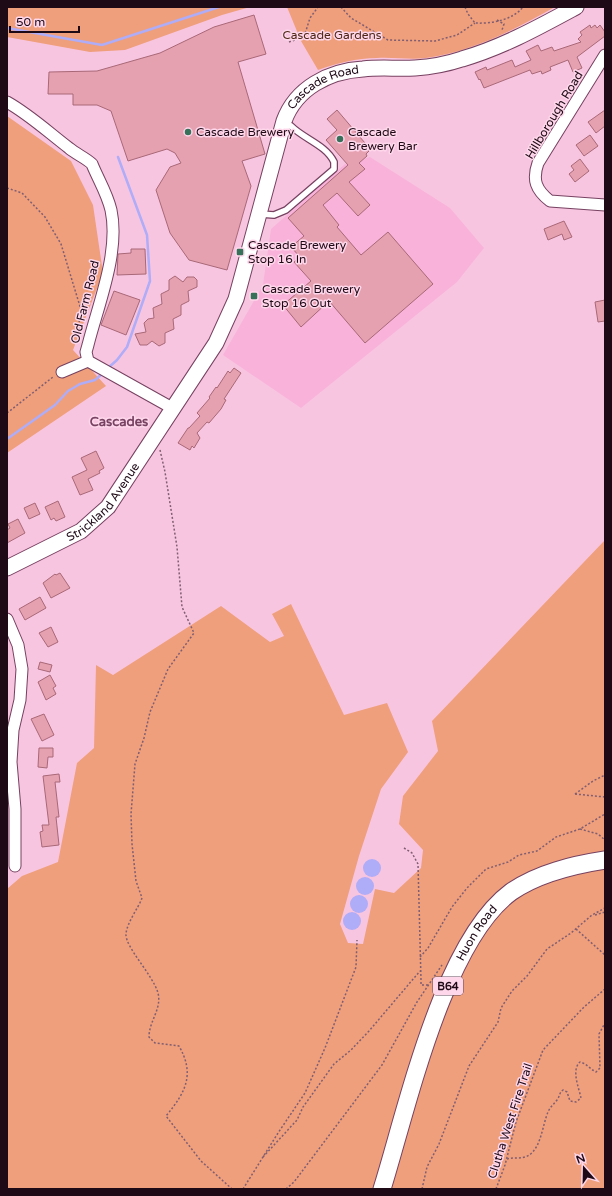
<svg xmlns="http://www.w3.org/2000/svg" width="612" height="1196" viewBox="0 0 612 1196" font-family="'Varela Round',sans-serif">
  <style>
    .built { fill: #f9b3da }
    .green { fill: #ef9f7b }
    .water { fill: #afacf8 }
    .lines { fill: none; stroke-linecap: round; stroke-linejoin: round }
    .stream { stroke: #afacf8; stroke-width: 2.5 }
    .building { fill: #e6a1b0; stroke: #a86877 }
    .lane-casing { stroke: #764160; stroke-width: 8 }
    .street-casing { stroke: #764160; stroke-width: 13 }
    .secondary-casing { stroke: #764160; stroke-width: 17 }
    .primary-casing { stroke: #764160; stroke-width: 19 }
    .path { stroke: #805e72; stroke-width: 1.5; stroke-dasharray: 2 2; stroke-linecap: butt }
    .lane { stroke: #fff; stroke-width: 5.5 }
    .street { stroke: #fff; stroke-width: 11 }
    .secondary { stroke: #fff; stroke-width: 15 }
    .primary { stroke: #fff; stroke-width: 17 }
    .poi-dot { fill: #38715a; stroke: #fed7eb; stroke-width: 1.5 }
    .labels { text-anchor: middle; stroke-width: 3; stroke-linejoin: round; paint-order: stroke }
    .shield { fill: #fed7eb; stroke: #614756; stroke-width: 1 }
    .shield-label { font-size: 11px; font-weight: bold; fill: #1e0916 }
    .park-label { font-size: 12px; fill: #4f2816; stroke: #fed7eb }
    .street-label { font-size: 12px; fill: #1e0916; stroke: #fed7eb }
    .poi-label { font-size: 12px; fill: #1e0916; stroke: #fed7eb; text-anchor: start }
    .neighbourhood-label { font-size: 13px; font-weight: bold; fill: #774261; stroke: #fed7eb }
  </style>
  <rect width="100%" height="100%" fill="#f8c5e1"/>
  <polygon class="built" points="370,157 450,208 484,248 457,282 301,408 223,355 263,285 271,229 345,164"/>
  <g class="green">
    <polygon points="7,7 250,7 222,15 125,50 90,52 7,37"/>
    <path d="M287 7H555C516 29 471 52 426 58 410 60 393 57 377 58 357 58 337 63 318 70L301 41Z"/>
    <polygon points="7,116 71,161 93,205 103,273 73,350 106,386 7,453"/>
    <polygon points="605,540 605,1189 7,1189 7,889 22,876 58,862 77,763 94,748 96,665 113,675 221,606 270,642 284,636 272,614 291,604 344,715 387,703 408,752 381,789 359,856 340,924 348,943 363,944 375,889 394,893 421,868 423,850 399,824 403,796 438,751 432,721"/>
  </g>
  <g class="water">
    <circle cx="372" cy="868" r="9"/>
    <circle cx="365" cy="886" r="9"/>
    <circle cx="359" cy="904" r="9"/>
    <circle cx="352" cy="921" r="9"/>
  </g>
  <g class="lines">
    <g class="stream">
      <polyline points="7,28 102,45 219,7"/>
      <polyline points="108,368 117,360 127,347 150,281 147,235 118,157"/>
      <polyline points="7,439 55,405 68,391 80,384 95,380 103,373"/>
    </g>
  </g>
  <g class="building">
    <polygon points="254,15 266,54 238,62 265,154 242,161 251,186 227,270 189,260 170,233 156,190 170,167 181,163 175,153 167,149 128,161 111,111 97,105 73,105 73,94 48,94 49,72 97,71 160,53 214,27"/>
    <polygon points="590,25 591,28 595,25 597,28 600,25 605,32 605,36 577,57 582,68 573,72 568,60 550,67 551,70 542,74 541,71 532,74 530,70 484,88 480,79 479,80 475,72 486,67 487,70 512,60 515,67 531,60 526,51 538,45 541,51 552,47 554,51 581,42 578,39 582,35 580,32"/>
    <polygon points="337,110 365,143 363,144 369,151 366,154 367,156 359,163 365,169 349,182 370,205 358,216 337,193 323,205 339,225 337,227 361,255 388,232 433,284 365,343 329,301 301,327 283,305 311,281 294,262 300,257 291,247 304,236 288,218 348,165 326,140 337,130 327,119"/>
    <polygon points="605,110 605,126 596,133 588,122"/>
    <polygon points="590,135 598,146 584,156 576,145"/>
    <polygon points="580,159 589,171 575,182 569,174 574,170 571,166"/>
    <polygon points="564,221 572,237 564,240 562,234 548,240 544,229"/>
    <polygon points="131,249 145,249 146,274 117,275 118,254 131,253"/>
    <polygon points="175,276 183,282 187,277 194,277 197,280 197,287 188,291 189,301 181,305 181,315 173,319 174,329 165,333 165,343 159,346 152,341 147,345 140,345 135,334 146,332 144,323 148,319 154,318 153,308 162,304 161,294 169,290 169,280"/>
    <polygon points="114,291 140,300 126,335 101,325"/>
    <polygon points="605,300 605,321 598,322 595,302"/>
    <polygon points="234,368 241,373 224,399 226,400 221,409 209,423 207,422 197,433 200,438 194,448 192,446 190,450 178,443 188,428 189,428 200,416 197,413 210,398 209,397 216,387 217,388 228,371 230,373"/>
    <polygon points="96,451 104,468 99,471 100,473 88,479 93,490 80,495 72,477 87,470 81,458"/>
    <polygon points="58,501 65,517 56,521 54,518 51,520 45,507"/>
    <polygon points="35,503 40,514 29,519 24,508"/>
    <polygon points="18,519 25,533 7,543 7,530 10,528 8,524"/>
    <polygon points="60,573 70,588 51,598 43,583 55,574 56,575"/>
    <polygon points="40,597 46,608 25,620 19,609"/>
    <polygon points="51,627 58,642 48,647 39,633"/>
    <polygon points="40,662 52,665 50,672 38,669"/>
    <polygon points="50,675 56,686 53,688 56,694 46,700 38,682"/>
    <polygon points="44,714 54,735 42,741 31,719"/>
    <polygon points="39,748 53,748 53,757 48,757 47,768 38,767"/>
    <polygon points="59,774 60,782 55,782 59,817 56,817 59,845 42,847 40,832 43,831 42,825 49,825 43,776"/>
  </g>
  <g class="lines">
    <g class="lane-casing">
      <path id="lane" d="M260 214 274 215 286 210 334 169V162C326 145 304 139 291 126"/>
    </g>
    <g class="street-casing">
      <g id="street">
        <path d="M605 55 538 163C532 180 536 190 550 201L605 205"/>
        <path d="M7 102C30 115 48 132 69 148 76 154 86 158 92 164 98 179 107 193 111 210 120 252 98 305 88 345L86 352 88 361 174 409"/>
        <polyline points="62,372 88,361"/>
        <polyline points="7,619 18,645 22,669 20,700 13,730 11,762 15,809 15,866"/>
      </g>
    </g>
    <g class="secondary-casing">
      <g id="secondary">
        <path id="s1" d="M7 568 81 531 108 507 216 343 236 299 284 121C296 88 329 71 363 69 380 67 397 69 415 68 431 67 447 64 462 59 503 47 539 27 576 7"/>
      </g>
    </g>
    <g class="primary-casing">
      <g id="primary">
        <path id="s2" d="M382 1189C407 1109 443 942 511 892 538 873 573 865 605 860"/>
      </g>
    </g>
    <g class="path">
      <polyline points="341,7 351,18 388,40 435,41 457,35 475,23"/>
      <path d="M465 7 468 14 475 23C491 24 513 20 523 7"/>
      <polyline points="497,20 504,24 502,30"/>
      <polyline points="289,42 304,37 310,18 318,7"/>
      <polyline points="7,188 22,193 45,217 61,244 82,313 79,322 80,337"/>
      <polyline points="7,413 53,377"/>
      <path d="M160 450 165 472 177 547 182 607 194 633 168 669 150 712 144 738 135 764 131 814 132 844 136 881 142 898C138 909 127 922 126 934 125 947 153 975 158 993 162 1009 149 1021 149 1037L155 1043 179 1046C195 1074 186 1092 166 1116L201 1161 232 1189"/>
      <polyline points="575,794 593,781 605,775"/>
      <polyline points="575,794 605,797"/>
      <polyline points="580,829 598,834 605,840"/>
      <polyline points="404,848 412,853 418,864 421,980 421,985 429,985"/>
      <polyline points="595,915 605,912"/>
      <polyline points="576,929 605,955"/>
      <polyline points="420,957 428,948 452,907 467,888 486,869 508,862 519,855 537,851 556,837 580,829 605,814"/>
      <polyline points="263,1157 297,1120 303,1107 334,1064 351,1050 369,1031 420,971"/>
      <path d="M507 1159C513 1157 519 1159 525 1157 541 1152 542 1126 548 1112 550 1107 554 1104 557 1100 560 1096 559 1093 563 1090L567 1092 570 1101 576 1102 581 1098C579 1088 571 1070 580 1062 586 1063 590 1069 596 1072L600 1068 599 1034 605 1023"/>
      <polyline points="243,1189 278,1133 305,1093 325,1048 356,967 357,940"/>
      <polyline points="286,1189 294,1182 382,1065 417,1002 442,965"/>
      <polyline points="422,1189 427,1167 439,1144 469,1066 498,1022 501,1008 512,991 527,976 547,949 571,933 592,915 605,908"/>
      <polyline points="496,1189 505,1165 516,1122 543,1050 584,1007 605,989"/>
    </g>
    <use href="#lane" class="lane"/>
    <use href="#street" class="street"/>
    <use href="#secondary" class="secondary"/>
    <use href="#primary" class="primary"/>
  </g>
  <g class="poi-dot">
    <circle cx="188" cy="132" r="4"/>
    <circle cx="340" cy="139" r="4"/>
    <rect x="236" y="248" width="8" height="8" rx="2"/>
    <rect x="250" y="292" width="8" height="8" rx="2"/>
  </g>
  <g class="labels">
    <rect class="shield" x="433" y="977" width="30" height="18" rx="3"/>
    <g class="shield-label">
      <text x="448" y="990">B64</text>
    </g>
    <g class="park-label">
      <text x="332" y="39">Cascade Gardens</text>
    </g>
    <g class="street-label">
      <text dy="4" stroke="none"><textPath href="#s1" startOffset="603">Cascade Road</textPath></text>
      <text transform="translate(554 115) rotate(-59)" y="4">Hillborough Road</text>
      <text transform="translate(85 302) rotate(-76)" y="4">Old Farm Road</text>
      <text dy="4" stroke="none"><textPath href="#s1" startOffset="119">Strickland Avenue</textPath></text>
      <text dy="4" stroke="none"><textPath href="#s2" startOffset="274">Huon Road</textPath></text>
      <text transform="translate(510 1121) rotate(-72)" y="4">Clutha West Fire Trail</text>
    </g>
    <g class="poi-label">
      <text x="196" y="136">Cascade Brewery</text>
      <text x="348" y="136">Cascade<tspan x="348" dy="14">Brewery Bar</tspan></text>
      <text x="248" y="249">Cascade Brewery<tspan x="248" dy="14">Stop 16 In</tspan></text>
      <text x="262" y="293">Cascade Brewery<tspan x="262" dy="14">Stop 16 Out</tspan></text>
    </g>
    <g class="neighbourhood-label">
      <text x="119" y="426">Cascades</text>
    </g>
  </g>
  <rect width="612" height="1196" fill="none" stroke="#1e0916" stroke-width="16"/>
  <g transform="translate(584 1168) rotate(340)" stroke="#fed7eb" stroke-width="3" paint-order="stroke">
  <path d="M0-3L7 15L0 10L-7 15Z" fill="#1e0916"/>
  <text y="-6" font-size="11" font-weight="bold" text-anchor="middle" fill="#1e0916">N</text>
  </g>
  <path d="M10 26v6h69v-6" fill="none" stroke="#1e0916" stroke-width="2"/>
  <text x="16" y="26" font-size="12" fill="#1e0916" stroke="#fed7eb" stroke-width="3" paint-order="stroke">50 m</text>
</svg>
